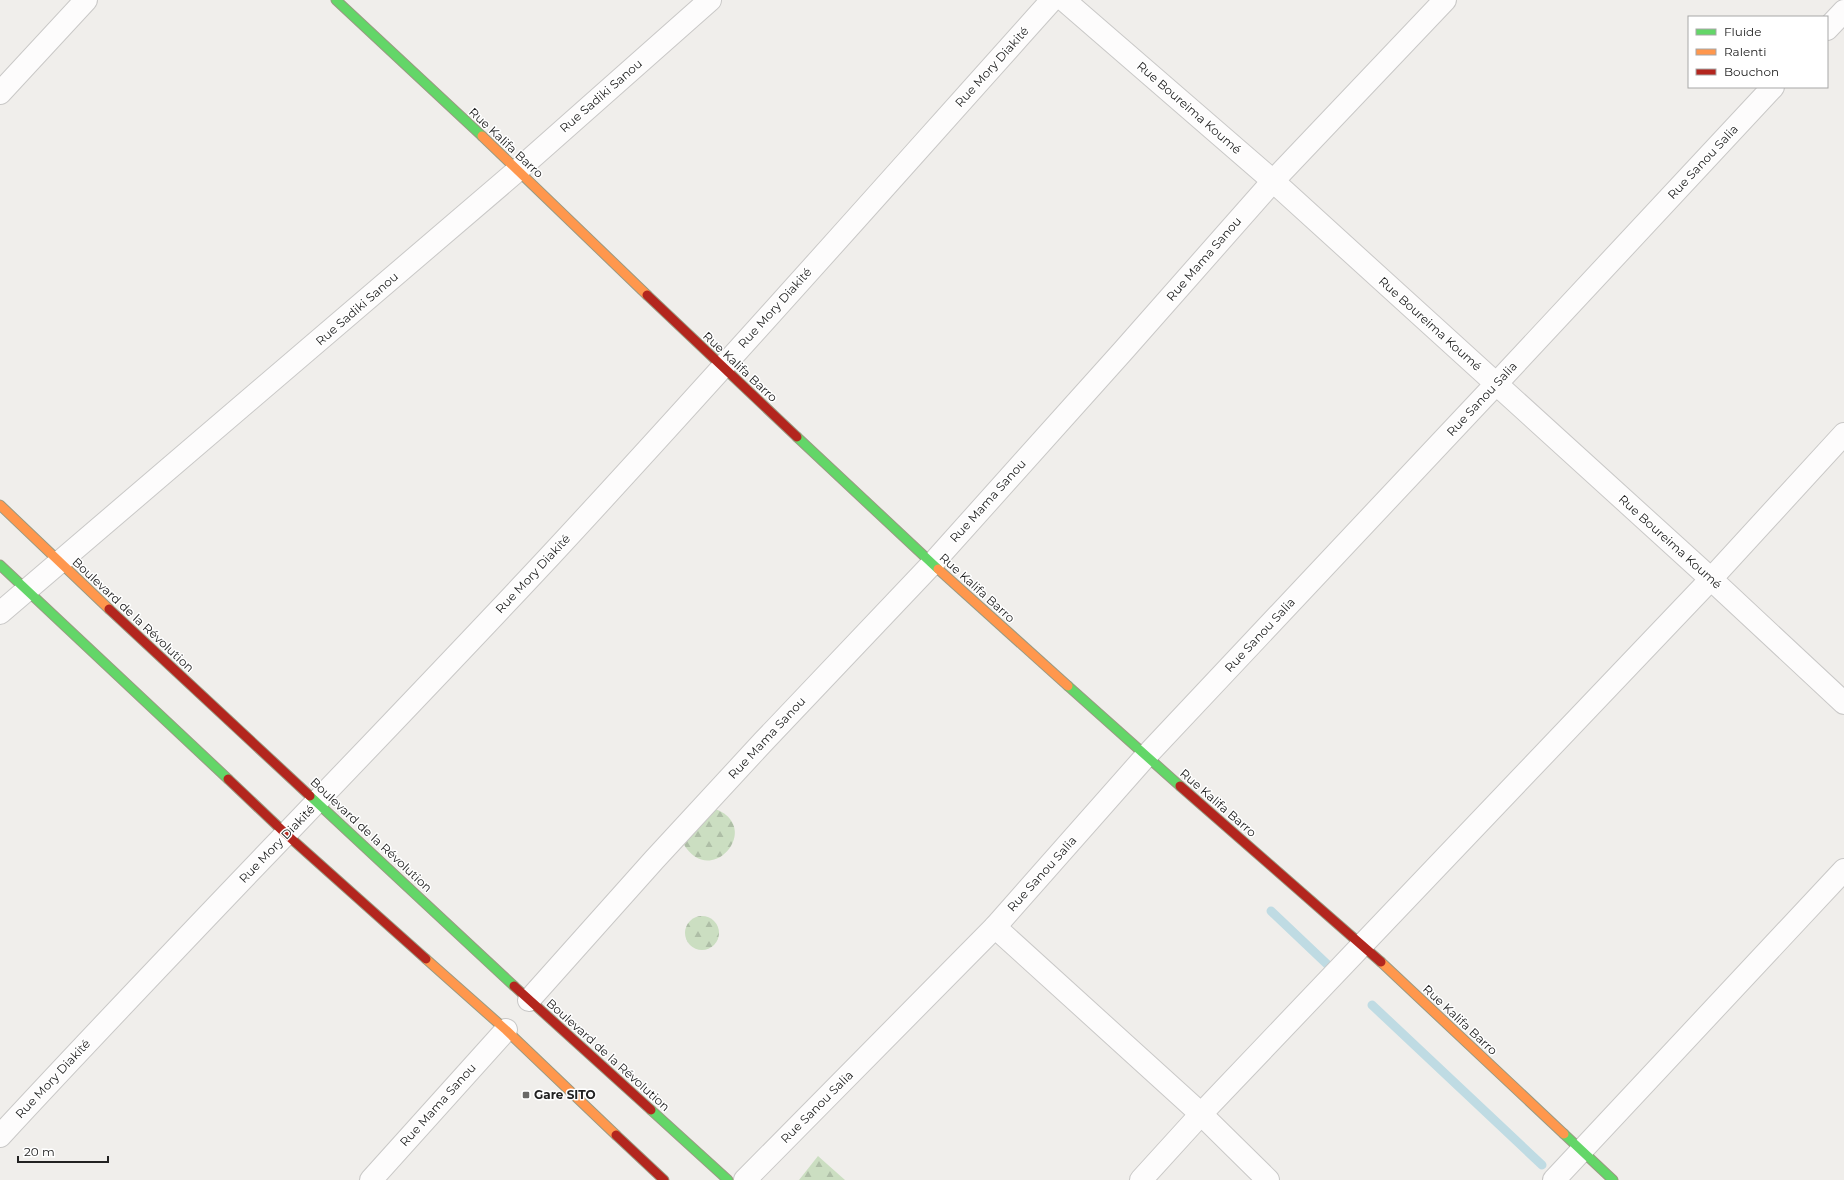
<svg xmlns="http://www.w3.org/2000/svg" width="1844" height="1180" viewBox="0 0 1844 1180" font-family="Montserrat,sans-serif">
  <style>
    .forest { fill: url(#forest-firs) }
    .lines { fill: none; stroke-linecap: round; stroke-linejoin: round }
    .stream { stroke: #bfdbe3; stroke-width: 9 }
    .street-casing { stroke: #c9c8c7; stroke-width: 24 }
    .fast-casing { stroke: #999a82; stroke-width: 11 }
    .slow-casing { stroke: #999a82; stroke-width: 11 }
    .jam-casing { stroke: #999a82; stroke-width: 11 }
    .street { stroke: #fdfcfc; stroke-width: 22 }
    .fast { stroke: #63d668; stroke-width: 9 }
    .slow { stroke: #ff974d; stroke-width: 9 }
    .jam { stroke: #b3261e; stroke-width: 9 }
    .poi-dot { fill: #6a6968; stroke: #fff; stroke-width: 1.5 }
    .labels { text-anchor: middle; stroke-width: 3; stroke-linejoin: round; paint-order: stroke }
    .street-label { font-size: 12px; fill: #222; stroke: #fff }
    .poi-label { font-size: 12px; font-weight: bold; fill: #222; stroke: #fff; text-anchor: start }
  </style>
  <defs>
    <pattern id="forest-firs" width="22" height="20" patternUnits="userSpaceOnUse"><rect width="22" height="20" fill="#cbdec1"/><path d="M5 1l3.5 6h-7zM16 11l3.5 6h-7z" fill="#aebea6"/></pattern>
  </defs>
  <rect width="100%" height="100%" fill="#f0eeeb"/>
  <g class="forest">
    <path d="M715 809C764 827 710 891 683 843Z"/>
    <circle cx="702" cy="933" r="17"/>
    <polygon points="818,1156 845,1180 799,1180"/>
  </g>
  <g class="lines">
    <g class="stream">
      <polyline points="1271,911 1330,967"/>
      <polyline points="1372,1005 1542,1165"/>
    </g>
    <g class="street-casing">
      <g id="street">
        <polyline points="1064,0 1273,181 1711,579 1844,703"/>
        <polyline points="1827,29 1844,11"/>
        <polyline points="0,93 86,0"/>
        <polyline points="0,613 518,170 710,0"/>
        <polyline points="995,927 1201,1114 1268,1180"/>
        <polyline points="529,1000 654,860 763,742 932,564 1123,351 1273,181 1445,0"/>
        <path d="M0 1136C181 940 369 750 551 555 721 372 886 185 1052 0"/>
        <polyline points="371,1180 506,1030"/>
        <polyline points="745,1180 995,927 1146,756 1496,384 1773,87"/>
        <polyline points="1141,1180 1201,1114 1711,579 1844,434"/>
        <polyline points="1554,1180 1844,870"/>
      </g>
    </g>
    <g class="fast-casing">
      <g id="fast">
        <polyline points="336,0 482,136"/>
        <polyline points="797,437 938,569"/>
        <polyline points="0,565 228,779"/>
        <polyline points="1068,686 1180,786"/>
        <polyline points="310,796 514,986"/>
        <polyline points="651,1110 728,1180"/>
        <polyline points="1564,1134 1613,1180"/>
      </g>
    </g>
    <g class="slow-casing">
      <g id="slow">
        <polyline points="482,136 647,295"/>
        <polyline points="0,505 109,609"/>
        <polyline points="938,569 1068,686"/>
        <polyline points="426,959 506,1030 616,1135"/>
        <polyline points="1381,962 1564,1134"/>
      </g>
    </g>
    <g class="jam-casing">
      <g id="jam">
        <polyline points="647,295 797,437"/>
        <polyline points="109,609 310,796"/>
        <polyline points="228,779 286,834 426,959"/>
        <polyline points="1180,786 1381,962"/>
        <polyline points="514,986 651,1110"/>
        <polyline points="616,1135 664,1180"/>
      </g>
    </g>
    <use href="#street" class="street"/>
    <use href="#fast" class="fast"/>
    <use href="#slow" class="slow"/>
    <use href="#jam" class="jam"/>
  </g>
  <rect class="poi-dot" x="522" y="1091" width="8" height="8" rx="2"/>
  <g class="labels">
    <g class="street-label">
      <text transform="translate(992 67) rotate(-48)" y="4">Rue Mory Diakité</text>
      <text transform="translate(601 96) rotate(-41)" y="4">Rue Sadiki Sanou</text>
      <text transform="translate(1189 108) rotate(41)" y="4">Rue Boureima Koumé</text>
      <text transform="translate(506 143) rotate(43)" y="4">Rue Kalifa Barro</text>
      <text transform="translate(1703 162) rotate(-47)" y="4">Rue Sanou Salia</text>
      <text transform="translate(1204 259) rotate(-49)" y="4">Rue Mama Sanou</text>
      <text transform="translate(775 308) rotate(-48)" y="4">Rue Mory Diakité</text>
      <text transform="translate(357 309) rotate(-41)" y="4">Rue Sadiki Sanou</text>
      <text transform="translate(1430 324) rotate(42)" y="4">Rue Boureima Koumé</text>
      <text transform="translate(740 367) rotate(43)" y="4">Rue Kalifa Barro</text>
      <text transform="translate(1482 399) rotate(-47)" y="4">Rue Sanou Salia</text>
      <text transform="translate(988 501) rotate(-48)" y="4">Rue Mama Sanou</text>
      <text transform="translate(1670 542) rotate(42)" y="4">Rue Boureima Koumé</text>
      <text transform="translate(533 574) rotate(-47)" y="4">Rue Mory Diakité</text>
      <text transform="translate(977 588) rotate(42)" y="4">Rue Kalifa Barro</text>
      <text transform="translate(133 615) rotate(43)" y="4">Boulevard de la Révolution</text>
      <text transform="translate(1260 635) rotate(-47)" y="4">Rue Sanou Salia</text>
      <text transform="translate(767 738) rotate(-47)" y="4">Rue Mama Sanou</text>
      <text transform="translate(1218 803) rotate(41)" y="4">Rue Kalifa Barro</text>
      <text transform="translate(371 835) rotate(43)" y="4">Boulevard de la Révolution</text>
      <text transform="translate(277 844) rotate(-46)" y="4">Rue Mory Diakité</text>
      <text transform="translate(1042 874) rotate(-48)" y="4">Rue Sanou Salia</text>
      <text transform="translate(1460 1020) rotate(43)" y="4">Rue Kalifa Barro</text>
      <text transform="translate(608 1055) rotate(42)" y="4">Boulevard de la Révolution</text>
      <text transform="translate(53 1079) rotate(-47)" y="4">Rue Mory Diakité</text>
      <text transform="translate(438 1105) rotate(-48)" y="4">Rue Mama Sanou</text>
      <text transform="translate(817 1107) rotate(-45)" y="4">Rue Sanou Salia</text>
    </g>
    <g class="poi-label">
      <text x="534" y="1099">Gare SITO</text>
    </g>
  </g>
  <rect x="1688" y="16" width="140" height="72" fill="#ffffff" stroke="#a7a7a7"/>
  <rect x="1696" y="29" width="20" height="6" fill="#63d668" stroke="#a7a7a7"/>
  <text x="1724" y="36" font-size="12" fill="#222222">Fluide</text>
  <rect x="1696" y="49" width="20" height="6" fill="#ff974d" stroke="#a7a7a7"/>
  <text x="1724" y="56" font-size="12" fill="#222222">Ralenti</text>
  <rect x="1696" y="69" width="20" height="6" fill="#b3261e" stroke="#a7a7a7"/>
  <text x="1724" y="76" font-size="12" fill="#222222">Bouchon</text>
  <path d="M18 1156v6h90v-6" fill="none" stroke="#222222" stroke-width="2"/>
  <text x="24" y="1156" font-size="12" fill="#222222" stroke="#ffffff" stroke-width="3" paint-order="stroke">20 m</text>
</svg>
